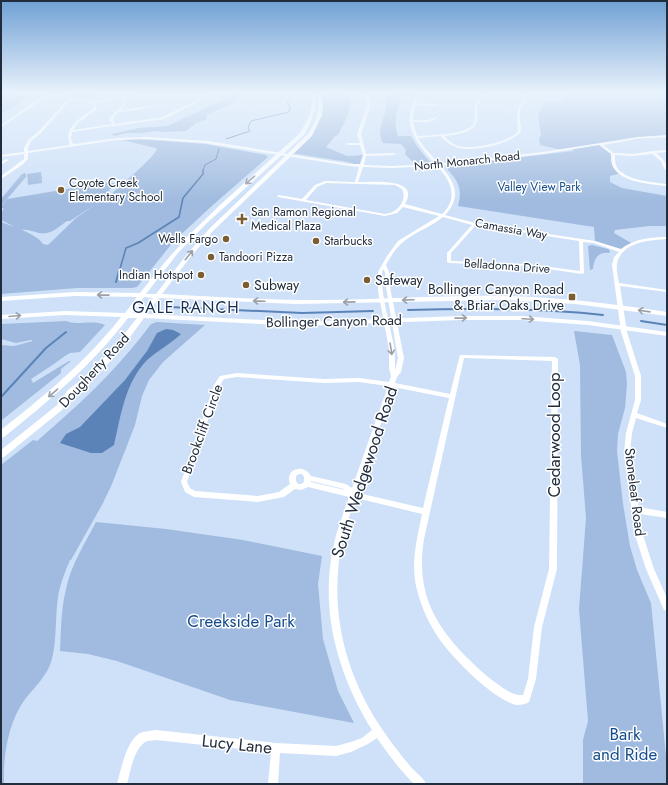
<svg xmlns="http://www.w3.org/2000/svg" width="668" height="785" viewBox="0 0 668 785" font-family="Jost,sans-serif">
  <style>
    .green { fill: #a0bbdf }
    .water { fill: #5b83b7 }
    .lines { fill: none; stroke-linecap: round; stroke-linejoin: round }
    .stream-far2 { stroke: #5b83b7; stroke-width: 1 }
    .stream-far1 { stroke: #5b83b7; stroke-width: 1.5 }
    .stream { stroke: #5b83b7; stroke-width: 2 }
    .minor { fill: #fff; fill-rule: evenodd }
    .major { fill: #fff; fill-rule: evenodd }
    .oneway { stroke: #9ba0a7 }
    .poi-dot { fill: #7b5d31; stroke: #fff; stroke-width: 1.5 }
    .labels { text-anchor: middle; stroke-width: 3; stroke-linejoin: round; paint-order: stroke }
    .far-street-label { font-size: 12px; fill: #212d3c; stroke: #fff }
    .far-poi-label { font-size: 12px; fill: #212d3c; stroke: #fff; text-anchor: start }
    .far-park-label { font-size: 12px; fill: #144b8b; stroke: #fff }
    .poi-label { font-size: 14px; fill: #212d3c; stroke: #fff; text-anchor: start }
    .street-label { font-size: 14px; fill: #212d3c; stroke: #fff }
    .quarter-label { font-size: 16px; letter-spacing: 1px; fill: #152e4d; stroke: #fff }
    .near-street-label { font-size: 17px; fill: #212d3c; stroke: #fff }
    .near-park-label { font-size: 17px; fill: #144b8b; stroke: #fff }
  </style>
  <rect width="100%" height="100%" fill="#cee1f9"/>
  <g class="green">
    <polygon points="1,92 21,92 16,94 28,97 1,114"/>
    <polygon points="45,92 113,92 86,99"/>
    <polygon points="229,92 246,92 232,104 206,115 207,119 196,123 186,131 165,132 155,131 142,133 126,133 114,136 112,134 139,128 167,126 221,101 224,97 211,94 226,96"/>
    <path d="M319 92H349L351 103 347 117 338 135 335 136 326 147 347 156 365 155 361 166 348 162 291 153C310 136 328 119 319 92Z"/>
    <path d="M382 92H422L413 97 401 96C397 110 393 121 398 136H411L417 146 430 162 429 163 415 164 405 154 406 150 401 144 383 143C373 125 395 110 382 92Z"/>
    <path d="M547 92H667V136L601 144 613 154V162L622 173 610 176V182L622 188 667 196V226H649L615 230 614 233 633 244 621 251 595 242 594 227 458 206C461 195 461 186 453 176 451 173 447 170 446 166L573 151V149L562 150 540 145 539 139 541 135 538 116 540 110 545 102 562 101 566 98 563 94Z"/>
    <path d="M138 139 205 144 266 155 268 157 214 204 174 241 137 287 132 288H77L1 294V222C12 226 37 234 43 244L48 245 76 218 96 204 70 221H67C61 225 54 232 47 233 38 235 30 228 21 230L1 220V212L4 209 1 207 7 199 103 183H115L105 196 96 202V203L104 198H107C115 190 155 157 157 149L155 148 123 140Z"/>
    <polygon points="41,172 42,179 40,180 42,180 42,183 28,185 27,174"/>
    <polygon points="26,173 26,177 1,206 1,199 22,174"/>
    <path d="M592 245 608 249 610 251 609 253C598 251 594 259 593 269L590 270 588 246Z"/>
    <path d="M67 321C74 326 94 319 105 325L80 352 70 353 65 356 51 366 31 379 33 383 69 361H71L61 369V373L2 420 1 423V345L14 346 33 341 31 340 16 343 1 339V324Z"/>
    <path d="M157 322 205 325 163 362 149 380 142 396 135 425 112 484 103 503 71 560H70C65 572 60 584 58 597 55 617 57 639 52 659 47 677 34 687 23 702 8 725 3 756 4 784H1V465L33 440 37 441C81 403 116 371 151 324Z"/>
    <polygon points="574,331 612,335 626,372 627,384 625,408 618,434 617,451 623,504 630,546 637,570 651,603 667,766 667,784 583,784 583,740 588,721 579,609 586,518 581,455 580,365"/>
    <path d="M96 522 166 529 243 540 322 556 318 584 323 639 338 691 354 723 230 700 117 661 88 654 60 651C61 631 61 609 66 589 71 565 85 543 96 522Z"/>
  </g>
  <path class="water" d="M166 329 173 330 181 334C172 343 157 351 147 360 125 383 121 415 114 445L102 453H91L60 443 66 434 80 427 125 380 147 351 157 333Z"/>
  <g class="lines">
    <g class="stream-far2">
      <polyline points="226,139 250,131 248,128 251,121 289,112 290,107 287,103 291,99 286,92"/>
      <polyline points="203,171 205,165 216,159 219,149"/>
    </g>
    <polyline class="stream-far1" points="119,272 126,248 138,243 179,217 183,198 203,174 203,170"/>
    <g class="stream">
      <polyline points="116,282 119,271"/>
      <polyline points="169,307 302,313 373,311"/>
      <path d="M408 310C473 308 538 308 603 315"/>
      <polyline points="641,321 667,325"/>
      <polyline points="1,397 46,348 66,332"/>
    </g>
    <g class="minor">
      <path d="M39 92H44L88 100 92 102 123 96 124 95 125 96C151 93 177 94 203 95L204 96 199 102 164 119 115 126 114 127 112 126 72 132 71 139 73 144 117 138 147 137 208 141 350 164H360L363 155 360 145H348L346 144 348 143H360L357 134 366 107 367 100 364 92H366L369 100 370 107 361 134 366 154 394 153 396 154 394 155 366 156 364 165 392 166 435 164C425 152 413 140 410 124 409 121 410 118 410 115 411 110 412 104 415 100 418 95 422 92 427 92L419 97 416 103 437 104 438 105 437 106 415 105 414 110 413 120H428L436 117 438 118 428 122H413L417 136C429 135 469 135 474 123 476 118 474 112 475 107 476 101 483 97 486 92H488C486 97 481 100 478 104 476 109 478 115 477 121 475 133 454 135 444 136 448 140 453 145 459 146 472 150 510 142 518 131 518 124 516 117 518 110 520 102 526 101 526 92H538L543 93 542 94 528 93C528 100 522 104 520 111 519 118 521 125 521 132 510 144 474 152 459 148 451 146 446 141 440 136L418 138 424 147 439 164 543 152 638 137 667 135V137L638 139 603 145 614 153 633 154 652 151 667 150V152L656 153C663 159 667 162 667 171L665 170 661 161 652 154 633 156 615 155C615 159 615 164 617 167 625 181 653 182 667 184V186C651 184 622 183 613 167 611 163 611 159 611 154L599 145 543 154 441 166C455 182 462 197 445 215L475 223 595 241 621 249C634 239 650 237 667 237V239C650 240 621 242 617 264 616 269 618 277 619 283L667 290V292L620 286 627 332 641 376V400L637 413 667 424V428L636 418 632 433 630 453 639 507 667 512V518L640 514 643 535 654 569 667 598V611L664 610 646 569 635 535 624 453 626 433 635 400V376L621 332 612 265 614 257 619 252 594 243 583 242 584 273 582 274 527 266 449 263 447 262V253L472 225 443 217C431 227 415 232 403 242 396 248 390 257 386 265L389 272 390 287 404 358 401 372 397 377 395 383 450 394 460 355 555 357 558 359 557 569 542 627 536 679 529 702C526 704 522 705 517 705 494 701 448 654 436 634 427 620 420 603 416 586 411 562 417 538 422 514L356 498C352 510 347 521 344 533 327 604 343 673 384 732 392 744 401 755 410 766 415 772 423 777 426 784H414C400 770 388 754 377 738L368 744 351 752 336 756 280 753 278 784H268L271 752 156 740C152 741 147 740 144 743 134 750 130 772 127 784H117C121 770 126 741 140 733 145 731 151 731 156 730L276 743 336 746 351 742 362 738 372 730C335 670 317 601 337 532 341 520 345 508 349 497L308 487 301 490 295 489 284 497 258 502 194 497 185 492 181 482 214 385 220 376 237 373 324 379 359 378 389 382 391 376 389 368V349L378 291V272L387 256 398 241 439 216 403 207 397 213 385 216 278 197 277 196 279 195 302 199 315 185 325 181 355 182 359 167 350 166 204 143 147 139 117 140 28 153V159L22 165 1 179V176L24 159V154L1 157V155L24 152V148L29 139 38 132 65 102 71 99 50 95 1 127V125L38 99 48 94ZM147 96 201 97 197 100 162 117 115 124 113 120 114 116 119 112 132 111 151 107 149 106 121 110 125 105V98ZM123 98V105L112 115 109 120 112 124 73 130 77 124 97 109 96 105 94 103ZM74 99 87 102 94 105V108C81 118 63 126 70 145L28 151V148L31 141 40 134 67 104ZM437 166C451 181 459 198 442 214L405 204C421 177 373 182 358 182L363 167 392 168ZM326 183 395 185 402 189C406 196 402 207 394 211 392 213 388 213 385 214L306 200 317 187ZM476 225 579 241 580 271 527 264 451 261V253ZM383 269 385 272 386 287 398 358 395 371C395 362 395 354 394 346 391 328 378 285 383 269ZM464 358 552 361 549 569 534 627 528 679 523 695C510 696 498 684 488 677 458 651 428 620 423 579 421 566 422 552 424 539ZM237 377 324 383 359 382 388 386 352 488 346 484 311 476C303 462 284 470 290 484L279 492 258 496 195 491 190 488 187 482 220 385 224 379ZM393 387 449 398 423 508 358 493ZM299 474H302L304 477V482L301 484H298L296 481V476ZM311 481 344 489 345 490 311 482Z"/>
      <polygon points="437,92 442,92 451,94 450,95"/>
      <polygon points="6,159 9,160 1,165 1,162"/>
    </g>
    <path class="major" d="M310 92H314C318 108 312 121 304 135L208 222 178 253 146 294H156L188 253 210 228 308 134C317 120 321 108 317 92H321L323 104 322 115 312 136 214 230 192 255 162 294C215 297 267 300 320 300 381 300 443 295 504 296 559 297 613 304 667 312V316L575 304 506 300 296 304 159 298 147 314 300 322 460 316H521L588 321 667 332V336L588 325 521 320H460L300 326 144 318 119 352 95 377 74 394 62 410 4 457 1 458V450L56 406 68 390 89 373 113 348 137 318H128C93 364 49 401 4 437L1 438V430C44 396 87 361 121 317L65 315 1 319V315L65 311 125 313 137 297 75 296 1 301V297L75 292 140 293 165 262 189 235 220 205 300 133 310 114 312 103ZM144 297 153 298 140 314 132 313Z"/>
  </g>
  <defs><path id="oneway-shaft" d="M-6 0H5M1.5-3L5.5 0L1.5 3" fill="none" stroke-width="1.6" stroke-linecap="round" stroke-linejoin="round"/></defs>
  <g class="oneway">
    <use href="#oneway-shaft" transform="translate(250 180) rotate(139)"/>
    <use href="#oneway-shaft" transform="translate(189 255) rotate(-51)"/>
    <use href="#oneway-shaft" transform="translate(103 295) rotate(-179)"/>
    <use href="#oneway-shaft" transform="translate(408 300) rotate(178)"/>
    <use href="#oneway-shaft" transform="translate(259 301) rotate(-178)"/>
    <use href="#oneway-shaft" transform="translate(349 302) rotate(179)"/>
    <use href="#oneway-shaft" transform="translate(644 311) rotate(-172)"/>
    <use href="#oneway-shaft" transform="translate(15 316) rotate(-5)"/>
    <use href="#oneway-shaft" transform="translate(461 318) rotate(-1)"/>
    <use href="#oneway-shaft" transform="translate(528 319) rotate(3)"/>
    <use href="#oneway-shaft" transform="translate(391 349) rotate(81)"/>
    <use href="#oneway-shaft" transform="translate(53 393) rotate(139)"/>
  </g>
  <linearGradient id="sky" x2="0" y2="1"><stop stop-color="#6fa0d4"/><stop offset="0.46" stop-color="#e9f2fc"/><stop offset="1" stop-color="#e9f2fc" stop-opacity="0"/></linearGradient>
  <rect width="668" height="202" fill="url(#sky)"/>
  <g class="poi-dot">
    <circle cx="61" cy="190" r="4"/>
    <path d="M240 213h4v4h4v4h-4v4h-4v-4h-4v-4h4z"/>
    <circle cx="226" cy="239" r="4"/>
    <circle cx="316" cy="241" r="4"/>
    <circle cx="211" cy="257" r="4"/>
    <circle cx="201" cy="275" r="4"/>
    <circle cx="367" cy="280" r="4"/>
    <circle cx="246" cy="285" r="4"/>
    <rect x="568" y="293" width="8" height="8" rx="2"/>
  </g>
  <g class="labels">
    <g class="far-street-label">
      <text transform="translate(467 161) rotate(-6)" y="4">North Monarch Road</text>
      <text transform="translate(511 229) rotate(10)" y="4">Camassia Way</text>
      <text transform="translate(507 266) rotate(4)" y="4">Belladonna Drive</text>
    </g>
    <g class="far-poi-label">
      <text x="69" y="187">Coyote Creek<tspan x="69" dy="14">Elementary School</tspan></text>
      <text x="251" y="216">San Ramon Regional<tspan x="251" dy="14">Medical Plaza</tspan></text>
      <text x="218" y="243" text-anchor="end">Wells Fargo</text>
      <text x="324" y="245">Starbucks</text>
      <text x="219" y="261">Tandoori Pizza</text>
      <text x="193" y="279" text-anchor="end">Indian Hotspot</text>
    </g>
    <g class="far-park-label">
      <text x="539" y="191">Valley View Park</text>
    </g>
    <g class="poi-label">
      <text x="375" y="285">Safeway</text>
      <text x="254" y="290">Subway</text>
      <text x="564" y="294" text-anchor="end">Bollinger Canyon Road<tspan x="564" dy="16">&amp; Briar Oaks Drive</tspan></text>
    </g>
    <g class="street-label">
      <text transform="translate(334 321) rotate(-1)" y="5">Bollinger Canyon Road</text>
      <text transform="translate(94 370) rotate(-47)" y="5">Dougherty Road</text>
      <text transform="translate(202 429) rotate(-70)" y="5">Brookcliff Circle</text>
      <text transform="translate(635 492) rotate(83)" y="5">Stoneleaf Road</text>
    </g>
    <g class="quarter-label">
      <text x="186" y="313">GALE RANCH</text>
    </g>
    <g class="near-street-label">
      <text transform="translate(554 435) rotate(-90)" y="6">Cedarwood Loop</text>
      <text transform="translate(364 472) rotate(-72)" y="6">South Wedgewood Road</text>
      <text transform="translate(237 744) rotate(6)" y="6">Lucy Lane</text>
    </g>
    <g class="near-park-label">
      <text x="241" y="627">Creekside Park</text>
      <text x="625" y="740">Bark<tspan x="625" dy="20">and Ride</tspan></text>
    </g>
  </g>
  <rect width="668" height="785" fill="none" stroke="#212d3c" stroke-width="4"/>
</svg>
